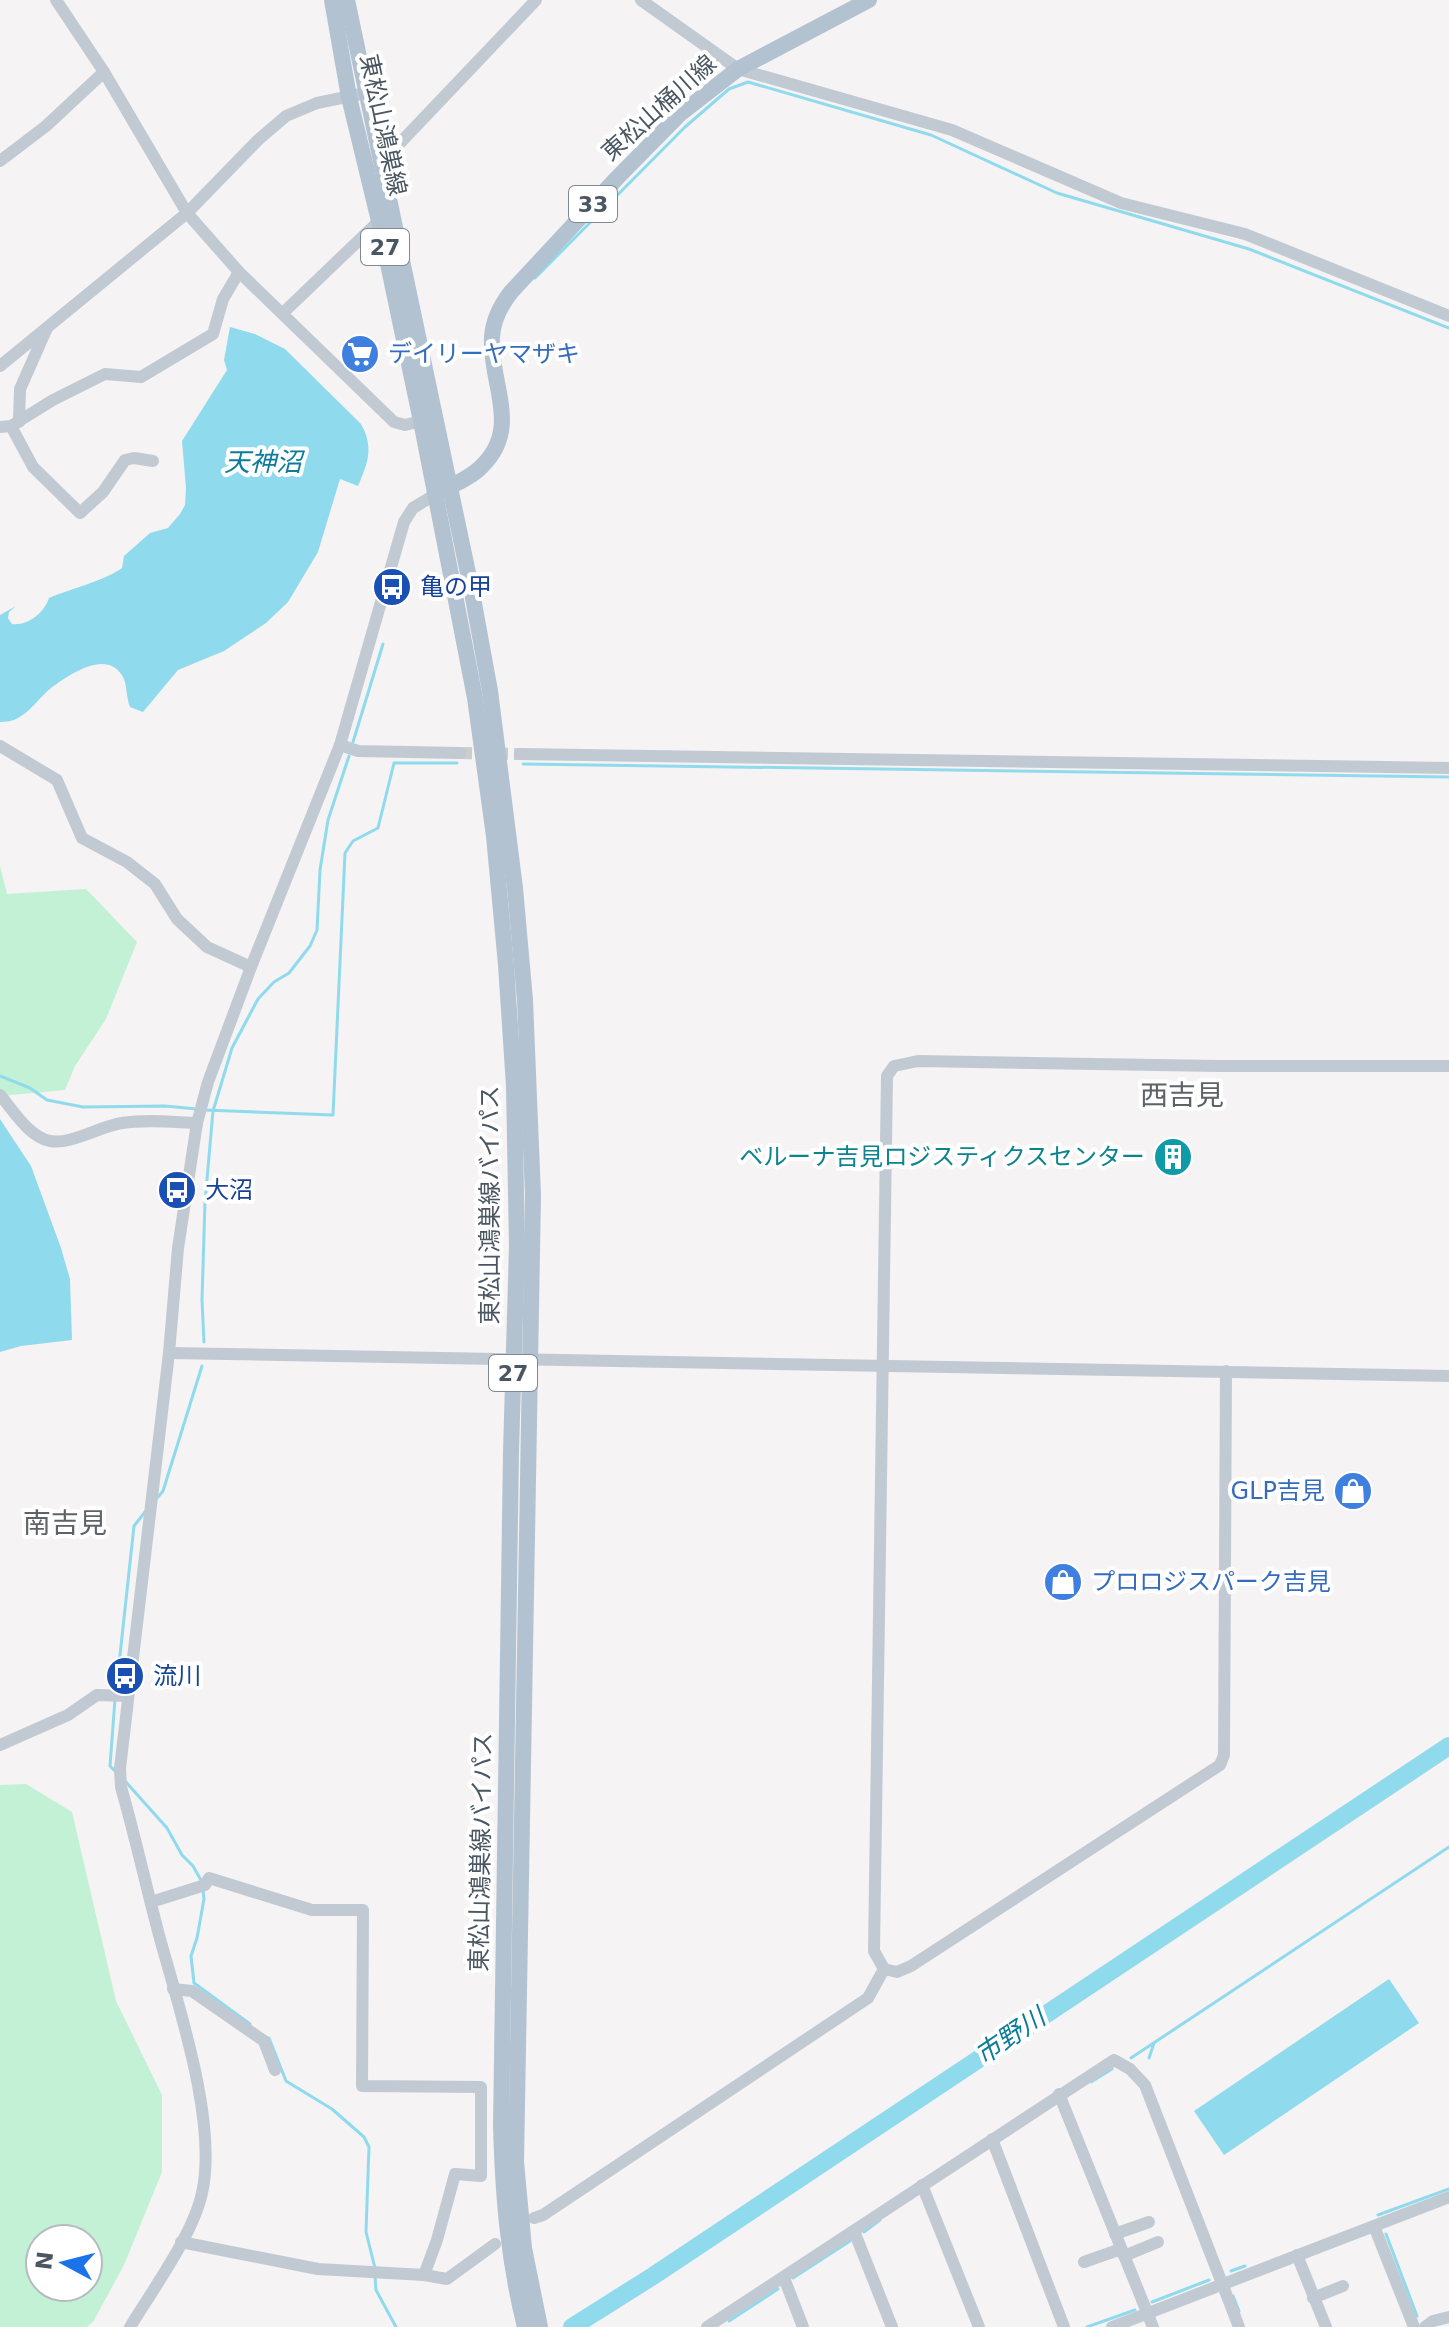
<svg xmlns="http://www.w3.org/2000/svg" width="1449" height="2327" viewBox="0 0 1449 2327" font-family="'DejaVu Sans','Noto Sans JP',sans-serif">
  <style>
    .green { fill: #c3f1d5; fill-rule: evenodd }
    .water { fill: #90daee }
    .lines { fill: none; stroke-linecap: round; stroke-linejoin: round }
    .stream { stroke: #90daee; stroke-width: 3 }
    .river { stroke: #90daee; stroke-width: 18 }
    .minor-tunnel { stroke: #caccce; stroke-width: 12; stroke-dasharray: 12 6; stroke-linecap: butt }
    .minor { stroke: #c1cad2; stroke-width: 12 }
    .major { stroke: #b3c2d1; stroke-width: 16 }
    .labels { text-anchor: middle; stroke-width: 8; stroke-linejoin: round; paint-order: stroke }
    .shield { fill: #fff; stroke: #808990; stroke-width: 2 }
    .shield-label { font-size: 22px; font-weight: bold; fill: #4a5661 }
    .street-label { font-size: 24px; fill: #4a5661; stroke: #fff }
    .shop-label { font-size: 24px; fill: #366cbe; stroke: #fff; text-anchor: start }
    .transit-label { font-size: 24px; fill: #164399; stroke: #fff; text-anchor: start }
    .culture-label { font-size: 24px; fill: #0d838f; stroke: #fff; text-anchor: end }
    .water-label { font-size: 26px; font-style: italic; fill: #0c7c9b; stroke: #fff }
    .quarter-label { font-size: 28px; fill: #5f6368; stroke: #fff }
  </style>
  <rect width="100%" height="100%" fill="#f5f3f3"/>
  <g class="green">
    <polygon points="0,866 7,894 86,889 137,942 106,1019 75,1066 65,1090 0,1096"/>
    <path d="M26 1784 72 1812 116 2001 162 2095V2172L124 2265 93 2322 87 2327H0V1785ZM88 2239V2287H40V2239Z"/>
  </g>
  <g class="water">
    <path d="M230 327 255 334 285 349 361 424C374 447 368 463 358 486L340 479 318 552 288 602 266 623 224 651 178 670 143 712 130 707C126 697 127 684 123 677 107 648 69 675 51 688 40 697 31 711 18 718 13 721 6 722 0 722V615L16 606 9 612 8 618 12 624C28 626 44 613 49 598 70 589 106 580 122 568L124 556 150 533 168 528 180 514 185 505 186 488 182 441 227 370 224 360Z"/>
    <polygon points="0,1119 31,1166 61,1248 70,1279 72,1340 21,1346 0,1352"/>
    <polygon points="1389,1979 1419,2023 1224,2155 1194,2111"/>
  </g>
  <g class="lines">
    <g class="stream">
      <polyline points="535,278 685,127 729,89 748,82 931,135 1057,193 1249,249 1449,328"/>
      <polyline points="353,742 383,644"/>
      <polyline points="523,764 1449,777"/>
      <polyline points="0,1076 30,1088 47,1100 83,1107 165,1106 197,1109"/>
      <polyline points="205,1110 333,1115 345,853 353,841 378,828 394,763 457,763"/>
      <polyline points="204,1342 202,1300 205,1202 213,1111 232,1048 258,999 274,982 289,973 310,946 317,930 320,870 328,820 349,756"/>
      <polyline points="158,1497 163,1491 202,1366"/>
      <polyline points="116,1692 134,1526 145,1512"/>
      <polyline points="115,1699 110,1766 117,1773"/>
      <polyline points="125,1781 167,1828 182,1855 193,1866 202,1882"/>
      <polyline points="203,1890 204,1899 197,1938 191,1956 194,1983 250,2024"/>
      <polyline points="269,2038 286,2081 332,2109 364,2137 369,2147 366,2232 375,2268"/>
      <polyline points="1131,2058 1449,1847"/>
      <polyline points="1149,2058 1154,2043"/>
      <polyline points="1091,2082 1112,2069"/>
      <polyline points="1378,2215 1449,2189"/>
      <polyline points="864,2232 880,2220"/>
      <polyline points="1386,2234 1417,2316"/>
      <polyline points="1231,2271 1245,2266"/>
      <polyline points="375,2276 376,2290 396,2327"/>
      <polyline points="793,2278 850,2241"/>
      <polyline points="1233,2296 1239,2311"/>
      <polyline points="1152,2302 1209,2280"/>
      <polyline points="729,2321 778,2289"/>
      <polyline points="1087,2327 1135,2310"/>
    </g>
    <polyline class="river" points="572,2327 653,2276 1449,1746"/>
    <polyline class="minor-tunnel" points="460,753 520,754"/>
    <g class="minor">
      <polyline points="56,0 104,72 187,213 239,272 394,422 405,425 421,421"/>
      <polyline points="641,0 738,69 952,130 1121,203 1245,234 1449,316"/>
      <polyline points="0,161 46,126 104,72"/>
      <polyline points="380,164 536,0"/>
      <polyline points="283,313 379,221"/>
      <polyline points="0,366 187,213 258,140 286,116 317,103 366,93"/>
      <polyline points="19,422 20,389 47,328"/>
      <polyline points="11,426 33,467 80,513 103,492 125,460 134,458 153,461"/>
      <polyline points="0,427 11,426 53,400 105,374 141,377 213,334 223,299 239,272"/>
      <polyline points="340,745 358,751 460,753"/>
      <polyline points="0,746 57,780 82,838 127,862 155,884 177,919 207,947 251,967"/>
      <polyline points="520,754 1449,768"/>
      <path d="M0 1095C13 1110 29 1137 50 1141 71 1145 100 1126 122 1123 146 1119 172 1122 197 1123"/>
      <polyline points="169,1353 1449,1376"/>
      <polyline points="1226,1371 1224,1755 1220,1765 911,1966 897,1972 884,1969 874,1951 887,1076 894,1066 918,1061 1219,1066 1449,1066"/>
      <polyline points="0,1745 68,1715 97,1695 128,1696"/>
      <polyline points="151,1902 205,1885 209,1878 312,1910 363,1910 362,2086 481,2087 481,2176 455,2174 437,2240 424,2275 318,2269 181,2242"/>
      <polyline points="173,1989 192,1991 264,2041 275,2070"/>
      <polyline points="1059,2094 1153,2327"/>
      <polyline points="992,2139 1064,2327"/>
      <polyline points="922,2185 979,2327"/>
      <polyline points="534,2218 543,2215 868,1998 884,1969"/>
      <polyline points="1374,2226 1414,2327"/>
      <polyline points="854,2231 892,2327"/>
      <polyline points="1115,2234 1149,2222"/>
      <polyline points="1297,2255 1326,2327"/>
      <polyline points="1124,2256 1158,2242"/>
      <polyline points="1084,2262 1121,2249"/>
      <polyline points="424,2275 447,2279 495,2244"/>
      <polyline points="784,2278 803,2327"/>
      <polyline points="1313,2298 1343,2286"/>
      <path d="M130 2327C153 2289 193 2235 202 2193 218 2123 178 2005 159 1935 146 1886 135 1836 121 1787L120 1768 169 1353 178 1248 197 1123 208 1082 251 967 340 745 404 522 413 508 436 494"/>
      <polyline points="707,2327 1114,2060 1130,2069 1145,2085 1239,2327"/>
      <polyline points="1112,2327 1449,2197"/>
      <polyline points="1425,2327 1433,2321 1449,2317"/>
    </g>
    <g class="major">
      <path d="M332 0 349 97 379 221 421 421 475 698 494 836 506 965 514 1086 517 1246 511 1452 501 2126C503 2195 508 2260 525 2327"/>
      <polyline points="347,0 471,587 490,691 515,888 525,1000 533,1195 516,2162 524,2248 540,2327"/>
      <path d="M440 492C453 485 472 477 482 466 522 427 489 383 492 337 493 320 501 305 511 292L617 178 680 114 738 69 869 0"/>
    </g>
  </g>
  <defs>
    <g id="supermarket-disc" transform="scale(2)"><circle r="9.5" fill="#3f7fe0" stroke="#fff"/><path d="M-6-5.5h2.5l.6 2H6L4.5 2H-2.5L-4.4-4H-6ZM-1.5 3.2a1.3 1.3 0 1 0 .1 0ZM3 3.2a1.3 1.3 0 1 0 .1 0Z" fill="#fff"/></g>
    <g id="bus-disc" transform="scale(2)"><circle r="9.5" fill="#1a4fb4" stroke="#fff"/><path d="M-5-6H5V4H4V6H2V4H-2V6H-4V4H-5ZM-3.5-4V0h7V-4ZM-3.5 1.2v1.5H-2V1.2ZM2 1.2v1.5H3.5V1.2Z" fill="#fff"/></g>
    <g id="building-disc" transform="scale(2)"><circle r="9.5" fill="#0f9aa8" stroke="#fff"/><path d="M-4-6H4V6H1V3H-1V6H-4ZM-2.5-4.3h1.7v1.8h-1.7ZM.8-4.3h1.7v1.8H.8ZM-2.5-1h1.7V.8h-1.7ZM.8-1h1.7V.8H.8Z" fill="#fff"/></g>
    <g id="shop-disc" transform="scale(2)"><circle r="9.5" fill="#3f7fe0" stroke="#fff"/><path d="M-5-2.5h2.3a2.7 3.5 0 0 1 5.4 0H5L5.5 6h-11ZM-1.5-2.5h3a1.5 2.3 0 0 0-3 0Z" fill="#fff"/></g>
  </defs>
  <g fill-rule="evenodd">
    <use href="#supermarket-disc" x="360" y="354"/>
    <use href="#bus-disc" x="392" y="587"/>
    <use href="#building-disc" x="1173" y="1157"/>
    <use href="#bus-disc" x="177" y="1190"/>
    <use href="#shop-disc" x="1353" y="1491"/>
    <use href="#shop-disc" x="1063" y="1582"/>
    <use href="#bus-disc" x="125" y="1676"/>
  </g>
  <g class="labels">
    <g class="shield">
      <rect x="569" y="186" width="48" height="36" rx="6"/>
      <rect x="361" y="229" width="48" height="36" rx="6"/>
      <rect x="489" y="1355" width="48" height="36" rx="6"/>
    </g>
    <g class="shield-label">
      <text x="593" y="212">33</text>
      <text x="385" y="255">27</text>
      <text x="513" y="1381">27</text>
    </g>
    <g class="street-label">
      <text transform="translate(659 108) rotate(-42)" y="8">東松山桶川線</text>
      <text transform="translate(383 125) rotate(78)" y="8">東松山鴻巣線</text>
      <text transform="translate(490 1205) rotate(-90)" y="8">東松山鴻巣線バイパス</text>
      <text transform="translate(481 1852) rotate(-89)" y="8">東松山鴻巣線バイパス</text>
    </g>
    <g class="shop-label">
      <text x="388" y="362">デイリーヤマザキ</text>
      <text x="1325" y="1499" text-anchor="end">GLP吉見</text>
      <text x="1091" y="1590">プロロジスパーク吉見</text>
    </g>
    <g class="transit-label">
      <text x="420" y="595">亀の甲</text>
      <text x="205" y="1198">大沼</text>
      <text x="153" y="1684">流川</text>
    </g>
    <g class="culture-label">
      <text x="1145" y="1165">ベルーナ吉見ロジスティクスセンター</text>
    </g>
    <g class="water-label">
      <text x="263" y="471">天神沼</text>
      <text transform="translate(1010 2036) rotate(-34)" y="9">市野川</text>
    </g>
    <g class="quarter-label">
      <text x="1182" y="1105">西吉見</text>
      <text x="65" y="1533">南吉見</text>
    </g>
  </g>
  <g transform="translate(64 2263) rotate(277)"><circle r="38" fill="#ffffff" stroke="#b7bbc0" stroke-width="2"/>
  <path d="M0-6L14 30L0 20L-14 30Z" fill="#1a73e8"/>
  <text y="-12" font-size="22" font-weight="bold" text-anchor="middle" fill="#4a5661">N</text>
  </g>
</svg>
